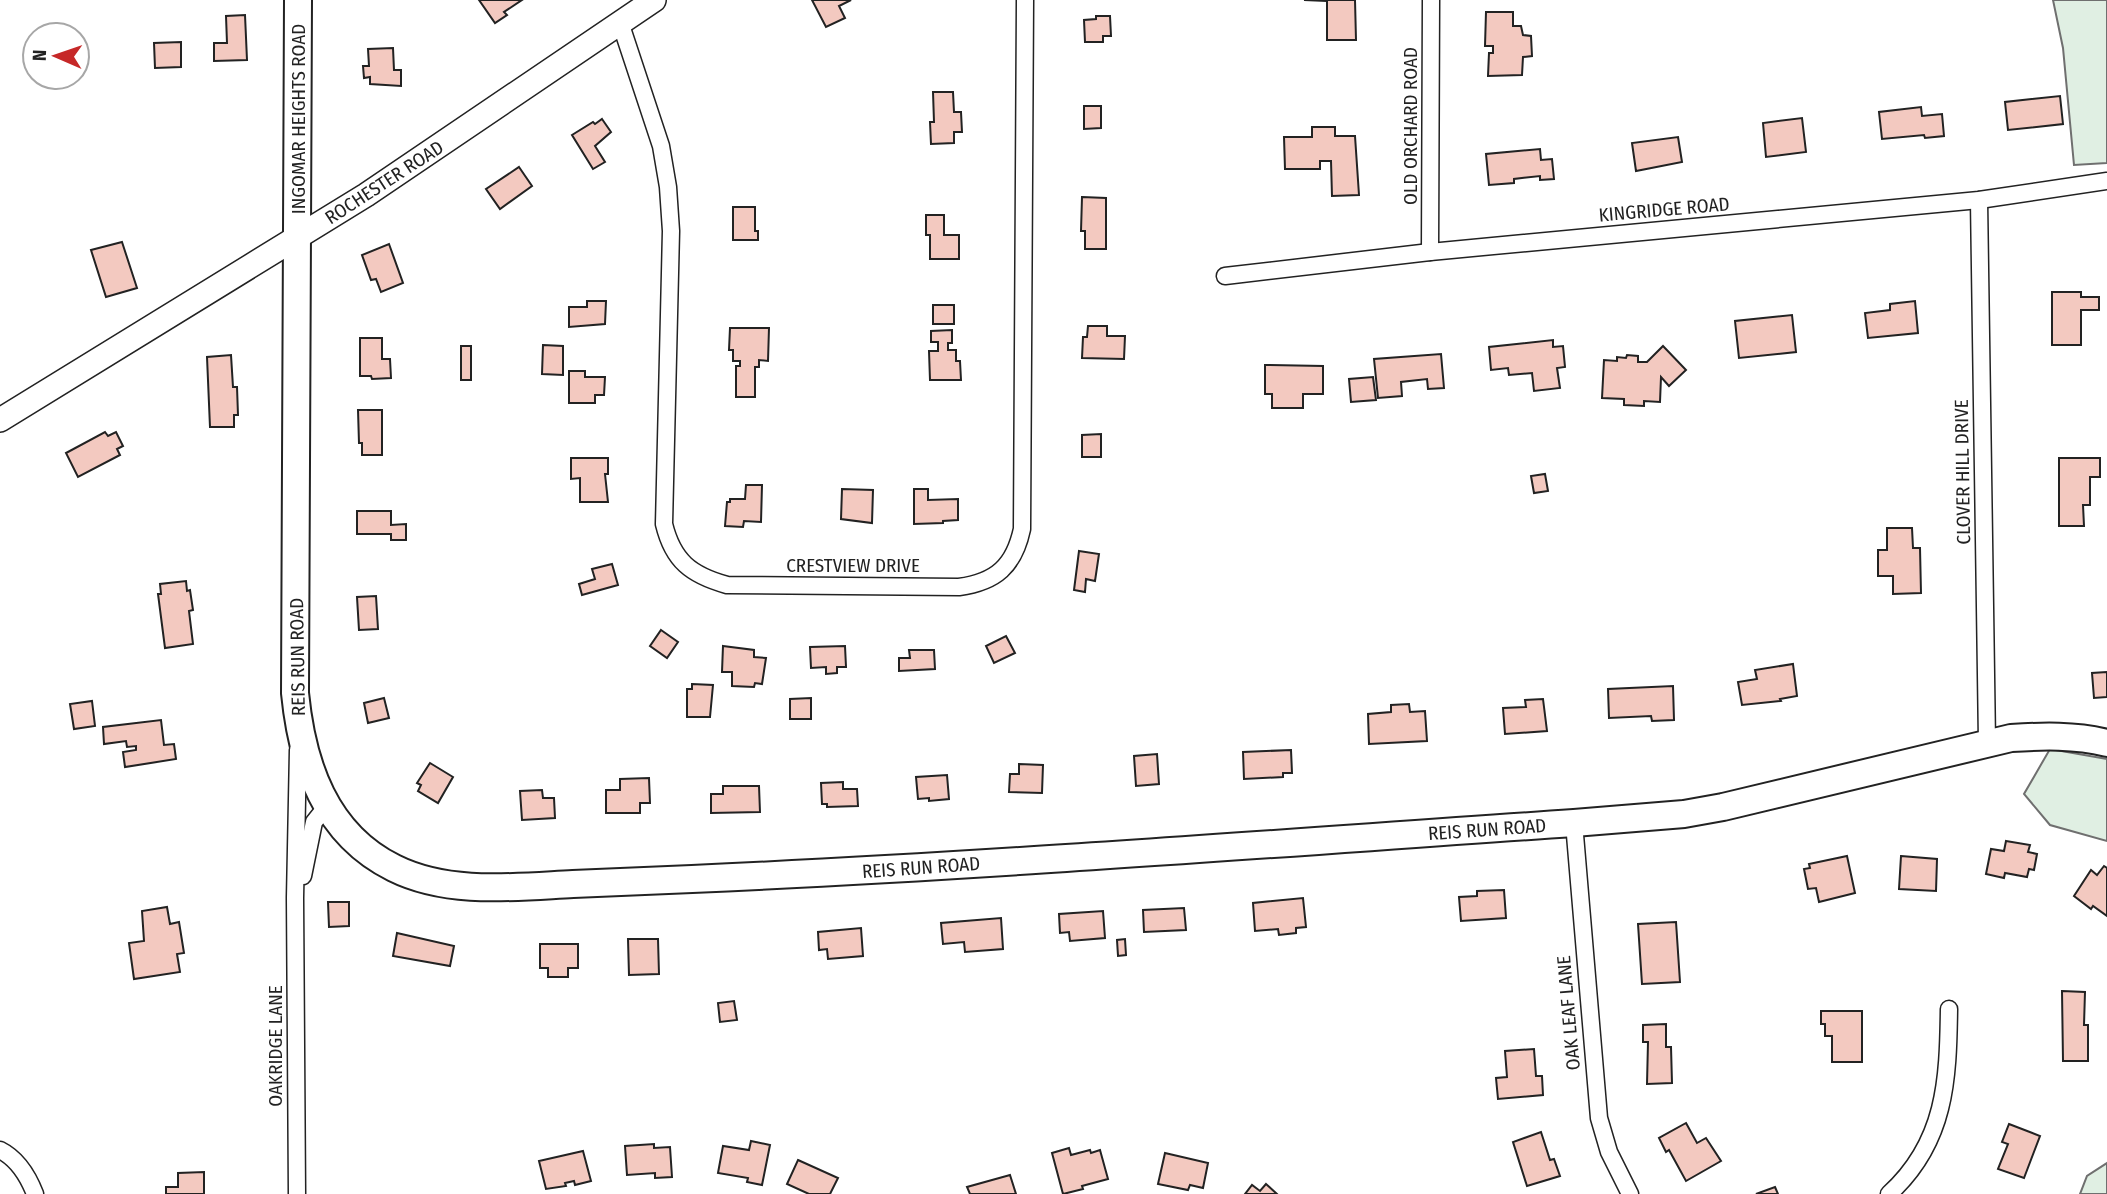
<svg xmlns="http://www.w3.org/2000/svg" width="2107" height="1194" viewBox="0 0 2107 1194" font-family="'Fira Sans Condensed',sans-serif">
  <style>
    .green { fill: #e0efe3; stroke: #6f6f6f; stroke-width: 2 }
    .building { fill: #f3c9c0; stroke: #222; stroke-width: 2 }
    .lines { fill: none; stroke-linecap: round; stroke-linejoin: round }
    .street-casing { stroke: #222; stroke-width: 19 }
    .secondary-casing { stroke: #222; stroke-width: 26 }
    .primary-casing { stroke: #222; stroke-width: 30 }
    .street { stroke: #fff; stroke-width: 16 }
    .secondary { stroke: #fff; stroke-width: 23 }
    .primary { stroke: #fff; stroke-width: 26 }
    .labels { text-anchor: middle; stroke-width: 5; stroke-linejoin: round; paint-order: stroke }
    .street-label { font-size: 19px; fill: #222; stroke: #fff }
  </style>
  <rect width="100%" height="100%" fill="#fff"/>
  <g class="green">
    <polygon points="2053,0 2107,0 2107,163 2074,165 2063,48"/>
    <polygon points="2050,749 2107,759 2107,841 2050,825 2024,794"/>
    <polygon points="2107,1163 2107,1194 2080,1194 2087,1176"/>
  </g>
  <g class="building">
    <polygon points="479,0 522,0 504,12 507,15 495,23"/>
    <polygon points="812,0 851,0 839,6 845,18 826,27"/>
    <polygon points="1304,0 1355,0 1356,40 1327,40 1327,1"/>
    <polygon points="1486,12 1513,12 1513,26 1521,26 1523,35 1531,36 1532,56 1523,57 1522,75 1488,76 1489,53 1493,53 1493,46 1485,46"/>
    <polygon points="245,15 247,60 214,61 214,43 227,43 226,16"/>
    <polygon points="1096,16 1110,16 1111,36 1103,36 1103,42 1085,42 1084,20 1096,19"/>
    <polygon points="181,42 181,67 155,68 154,43"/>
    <polygon points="393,48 394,70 401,70 401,86 370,84 370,77 364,78 363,66 369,66 368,49"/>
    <polygon points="933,92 953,92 954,112 961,112 962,132 954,132 954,143 931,144 930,122 934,122"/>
    <polygon points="2060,96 2063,124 2008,130 2005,102"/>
    <polygon points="1084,106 1101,106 1101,128 1084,129"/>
    <polygon points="1921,107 1922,116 1942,114 1944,136 1925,138 1924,135 1882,139 1879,112"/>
    <polygon points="1802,118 1806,152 1766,157 1763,123"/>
    <polygon points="602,119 611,132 595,146 605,162 593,169 572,135 593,122 595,124"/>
    <polygon points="1312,127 1335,127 1335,136 1355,136 1359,195 1332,196 1331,161 1320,161 1320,169 1285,169 1284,137 1312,137"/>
    <polygon points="1678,137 1682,162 1636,171 1632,143"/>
    <polygon points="1540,149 1541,160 1552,159 1554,179 1540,180 1540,176 1514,179 1514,183 1489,185 1486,154"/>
    <polygon points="519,167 532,186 500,209 486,189"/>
    <polygon points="1082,197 1106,198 1106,249 1085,249 1085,231 1081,231"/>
    <polygon points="733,207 755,207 755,231 758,231 758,240 733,240"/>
    <polygon points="926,215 944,215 944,235 959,235 959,259 930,259 930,235 926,235"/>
    <polygon points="122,242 137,288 106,297 91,250"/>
    <polygon points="389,244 403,283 381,292 376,279 371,280 362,255"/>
    <polygon points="2052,292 2081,292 2081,297 2099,297 2099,310 2081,310 2081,345 2052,345"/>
    <polygon points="587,301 606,301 605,324 569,327 569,307 587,307"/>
    <polygon points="1915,301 1918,333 1868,338 1865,313 1890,310 1890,304"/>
    <rect x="933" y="305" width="21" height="19"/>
    <polygon points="1792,315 1796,352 1739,358 1735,321"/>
    <polygon points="1088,326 1107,326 1107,336 1125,336 1124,359 1082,358 1083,337 1087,337"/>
    <polygon points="730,328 769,328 768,361 759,360 759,367 755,367 755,397 736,397 736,366 740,366 740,361 733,361 733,350 729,350"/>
    <polygon points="952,330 952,343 948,343 948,350 956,350 956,361 960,361 961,380 930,380 929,351 938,351 938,342 931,342 931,331"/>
    <polygon points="360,338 382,338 382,359 390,359 391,378 372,379 371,376 360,376"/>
    <polygon points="1553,340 1553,347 1563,346 1565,367 1557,368 1560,388 1534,391 1532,373 1509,375 1508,368 1491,370 1489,347"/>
    <polygon points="543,345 563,346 563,375 542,374"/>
    <rect x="461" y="346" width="10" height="34"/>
    <polygon points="1663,346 1686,370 1669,386 1661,377 1660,402 1644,401 1644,406 1624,405 1624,399 1602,398 1604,360 1617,361 1617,357 1626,358 1627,355 1638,356 1638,362 1647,362"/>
    <polygon points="1441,354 1444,388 1428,389 1427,379 1401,382 1402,396 1378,398 1374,359"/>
    <polygon points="231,355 233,387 237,387 238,415 234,415 234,427 210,427 207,357"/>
    <polygon points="1265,365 1323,366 1323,394 1303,394 1303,408 1272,408 1272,394 1265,394"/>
    <polygon points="569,371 585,371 585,377 605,377 604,395 595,395 595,403 569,403"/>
    <polygon points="1373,377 1376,400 1351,402 1349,379"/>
    <polygon points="358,410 382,410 382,455 362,455 362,443 359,443"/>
    <polygon points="105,432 108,436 116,432 123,446 117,449 120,455 78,477 66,453"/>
    <polygon points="1101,434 1101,457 1082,457 1082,435"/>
    <polygon points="571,458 608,458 608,474 605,474 608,502 580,502 580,478 571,479"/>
    <polygon points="2059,458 2100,458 2100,477 2090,477 2090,505 2083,505 2084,526 2059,526"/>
    <polygon points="1545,474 1548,491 1534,493 1531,476"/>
    <polygon points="746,485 762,485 761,522 744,521 743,527 725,526 727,502 730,502 730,499 745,499"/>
    <polygon points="842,489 873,490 872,523 841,519"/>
    <polygon points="914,489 928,489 928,500 958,499 958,520 943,521 943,523 914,524"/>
    <polygon points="357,511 391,511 391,525 406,524 406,540 391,540 391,534 357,534"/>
    <polygon points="1887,528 1912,528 1913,548 1920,548 1921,593 1893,594 1893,576 1878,576 1878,550 1887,550"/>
    <polygon points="1079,551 1099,554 1095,581 1086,579 1085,592 1074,590"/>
    <polygon points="612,564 618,585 582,595 579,584 595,579 592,569"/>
    <polygon points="186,581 187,591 190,590 193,610 189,611 193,644 165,648 158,594 161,594 160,584"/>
    <polygon points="376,596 378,629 359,630 357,597"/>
    <polygon points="661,630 678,642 667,658 650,646"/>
    <polygon points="1006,636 1015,653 994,663 986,646"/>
    <polygon points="723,646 754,650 754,657 766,658 762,684 755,683 754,687 732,686 732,672 722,672"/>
    <polygon points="845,646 846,667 837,667 837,673 826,674 826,667 811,668 810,647"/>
    <polygon points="909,650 934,650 935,669 899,671 899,658 910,658"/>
    <polygon points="1793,664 1797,696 1780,699 1781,701 1742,705 1738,682 1757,679 1755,670"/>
    <polygon points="2107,672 2107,697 2094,698 2092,673"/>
    <polygon points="692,684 713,685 710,717 687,717 687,689 692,689"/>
    <polygon points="1673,686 1674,720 1652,721 1651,716 1609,718 1608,689"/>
    <polygon points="384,698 389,718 368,723 364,703"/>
    <polygon points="811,698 811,719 790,719 790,699"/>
    <polygon points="1543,699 1547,731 1505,734 1503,708 1526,707 1525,700"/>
    <polygon points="92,701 95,726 74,729 70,704"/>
    <polygon points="1409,704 1410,712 1425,711 1427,741 1369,744 1368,714 1391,712 1391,705"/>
    <polygon points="161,720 164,745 174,744 176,759 125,767 123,752 136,750 136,746 127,747 126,741 104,744 103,727"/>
    <polygon points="1291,750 1292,773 1283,773 1283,777 1244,779 1243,752"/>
    <polygon points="1157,754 1159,784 1136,786 1134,756"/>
    <polygon points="430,763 453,777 438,803 418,791 421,785 417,783"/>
    <polygon points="1019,764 1043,765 1042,793 1009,792 1010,774 1019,774"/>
    <polygon points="947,775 949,799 929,801 929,798 918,799 916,777"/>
    <polygon points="649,778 650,803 640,803 640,813 606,813 606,790 620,790 620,779"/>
    <polygon points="843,782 843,789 857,789 858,806 827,807 827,804 822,804 821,783"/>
    <polygon points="723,786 759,786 760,812 711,813 711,794 723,794"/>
    <polygon points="542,790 543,798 554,798 555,818 522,820 520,791"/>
    <polygon points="2006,841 2030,845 2028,852 2037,854 2034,870 2029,869 2027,877 2005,873 2004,878 1986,874 1991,849 2004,851"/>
    <polygon points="1847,856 1855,893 1819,902 1816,888 1808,889 1804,869 1810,868 1809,864"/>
    <polygon points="1901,856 1937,859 1936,891 1899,889"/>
    <polygon points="2104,866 2107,868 2107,916 2093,906 2091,909 2074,896 2091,870 2097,875"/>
    <polygon points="1504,890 1506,918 1461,921 1459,897 1477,896 1477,891"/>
    <polygon points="1303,898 1306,927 1296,928 1296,933 1279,935 1278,929 1255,931 1253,903"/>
    <polygon points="328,902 349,902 349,926 329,927"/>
    <polygon points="167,907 170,924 179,922 184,953 177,954 180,972 134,979 129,943 144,941 142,911"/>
    <polygon points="1184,908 1186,930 1144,932 1143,910"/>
    <polygon points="1103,911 1105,938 1070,941 1069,932 1060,933 1059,914"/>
    <polygon points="1001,918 1003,949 965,952 964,942 943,944 941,923"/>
    <polygon points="1676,922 1680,982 1642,984 1638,924"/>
    <polygon points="861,928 863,956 828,959 827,949 819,950 818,932"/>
    <polygon points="397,933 454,946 450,966 393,956"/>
    <polygon points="628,939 658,939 659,974 629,975"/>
    <polygon points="1125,939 1126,955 1118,956 1117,940"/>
    <polygon points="540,944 578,944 578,968 568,968 568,977 548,977 548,968 540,968"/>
    <polygon points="2062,991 2085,992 2084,1025 2088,1025 2088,1061 2063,1061"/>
    <polygon points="734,1001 737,1020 720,1022 718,1003"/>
    <polygon points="1821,1011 1862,1011 1862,1062 1832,1062 1832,1036 1825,1036 1825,1024 1821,1024"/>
    <polygon points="1666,1024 1666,1047 1671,1047 1672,1083 1647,1084 1648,1042 1643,1042 1643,1025"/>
    <polygon points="1534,1049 1536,1076 1542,1076 1543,1095 1498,1099 1496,1078 1507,1077 1505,1051"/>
    <polygon points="1686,1123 1697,1143 1706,1138 1721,1161 1686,1181 1669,1150 1666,1152 1659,1138"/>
    <polygon points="2009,1124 2040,1136 2024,1178 1998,1169 2008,1144 2002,1142"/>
    <polygon points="1541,1132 1550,1160 1554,1159 1560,1176 1527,1186 1513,1142"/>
    <polygon points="751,1141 770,1145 762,1185 747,1182 748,1178 718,1173 723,1146 749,1150"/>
    <polygon points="654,1144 654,1148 670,1147 672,1177 655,1178 655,1173 627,1175 625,1146"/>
    <polygon points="1069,1148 1071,1155 1090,1150 1091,1153 1100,1150 1108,1179 1082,1186 1083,1189 1063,1194 1052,1153"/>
    <polygon points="583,1151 591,1181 575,1185 574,1181 565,1183 566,1186 546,1189 539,1161"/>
    <polygon points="1165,1153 1208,1163 1203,1188 1190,1185 1188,1190 1158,1184"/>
    <polygon points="798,1160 838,1178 830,1194 809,1194 787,1184"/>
    <polygon points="204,1172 204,1194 166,1194 166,1187 178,1187 178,1173"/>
    <polygon points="1010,1175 1016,1194 970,1194 967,1187"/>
    <polygon points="1266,1184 1277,1194 1245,1194 1252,1185 1260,1191"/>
    <polygon points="1775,1187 1778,1194 1756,1194"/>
  </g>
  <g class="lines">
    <g class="street-casing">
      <g id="street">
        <path d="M620 22 661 146 668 187 671 231 664 524C673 561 691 575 727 585L959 587C996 582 1014 566 1022 529L1025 0"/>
        <polyline points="1979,200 1987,742"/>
        <polyline points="1430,252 1431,0"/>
        <polyline points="1225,276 1430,252 1979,200 2107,181"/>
        <polyline points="1574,823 1599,1118 1609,1152 1630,1194"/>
        <polyline points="303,876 314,822 326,807"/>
        <path d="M0 1150C18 1159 28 1176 35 1194"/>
        <polyline points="297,1194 295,898 298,750"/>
        <path d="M1889 1194C1946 1142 1948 1080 1949 1009"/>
      </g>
    </g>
    <g class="secondary-casing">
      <polyline id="secondary" points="0,420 366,195 654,0"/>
    </g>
    <g class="primary-casing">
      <path id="primary" d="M298 0 295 693C302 764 325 834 394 868 448 895 514 887 573 884 613 882 652 881 692 879 986 866 1280 843 1574 823L1684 814 1723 807 2011 738C2043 736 2075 735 2107 743"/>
    </g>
    <use href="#street" class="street"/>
    <use href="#secondary" class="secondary"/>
    <use href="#primary" class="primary"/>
  </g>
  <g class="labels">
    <g class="street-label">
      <text transform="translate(298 119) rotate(-90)" y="7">INGOMAR HEIGHTS ROAD</text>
      <text transform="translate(1410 126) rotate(-90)" y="7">OLD ORCHARD ROAD</text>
      <text transform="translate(384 182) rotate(-33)" y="7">ROCHESTER ROAD</text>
      <text transform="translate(1664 209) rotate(-5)" y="7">KINGRIDGE ROAD</text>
      <text transform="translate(1962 472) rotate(-91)" y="7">CLOVER HILL DRIVE</text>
      <text x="853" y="572">CRESTVIEW DRIVE</text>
      <text transform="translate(297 657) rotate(-91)" y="7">REIS RUN ROAD</text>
      <text transform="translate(1487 829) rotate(-4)" y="7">REIS RUN ROAD</text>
      <text transform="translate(921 867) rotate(-4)" y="7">REIS RUN ROAD</text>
      <text transform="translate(1568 1013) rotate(-95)" y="7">OAK LEAF LANE</text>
      <text transform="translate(275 1046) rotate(-90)" y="7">OAKRIDGE LANE</text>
    </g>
  </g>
  <g transform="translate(56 56) rotate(272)"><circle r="33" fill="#ffffff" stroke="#a7a7a7" stroke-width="2"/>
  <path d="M0-5L12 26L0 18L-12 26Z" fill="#c62828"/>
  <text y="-10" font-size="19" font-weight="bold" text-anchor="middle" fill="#222222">N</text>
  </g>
</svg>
